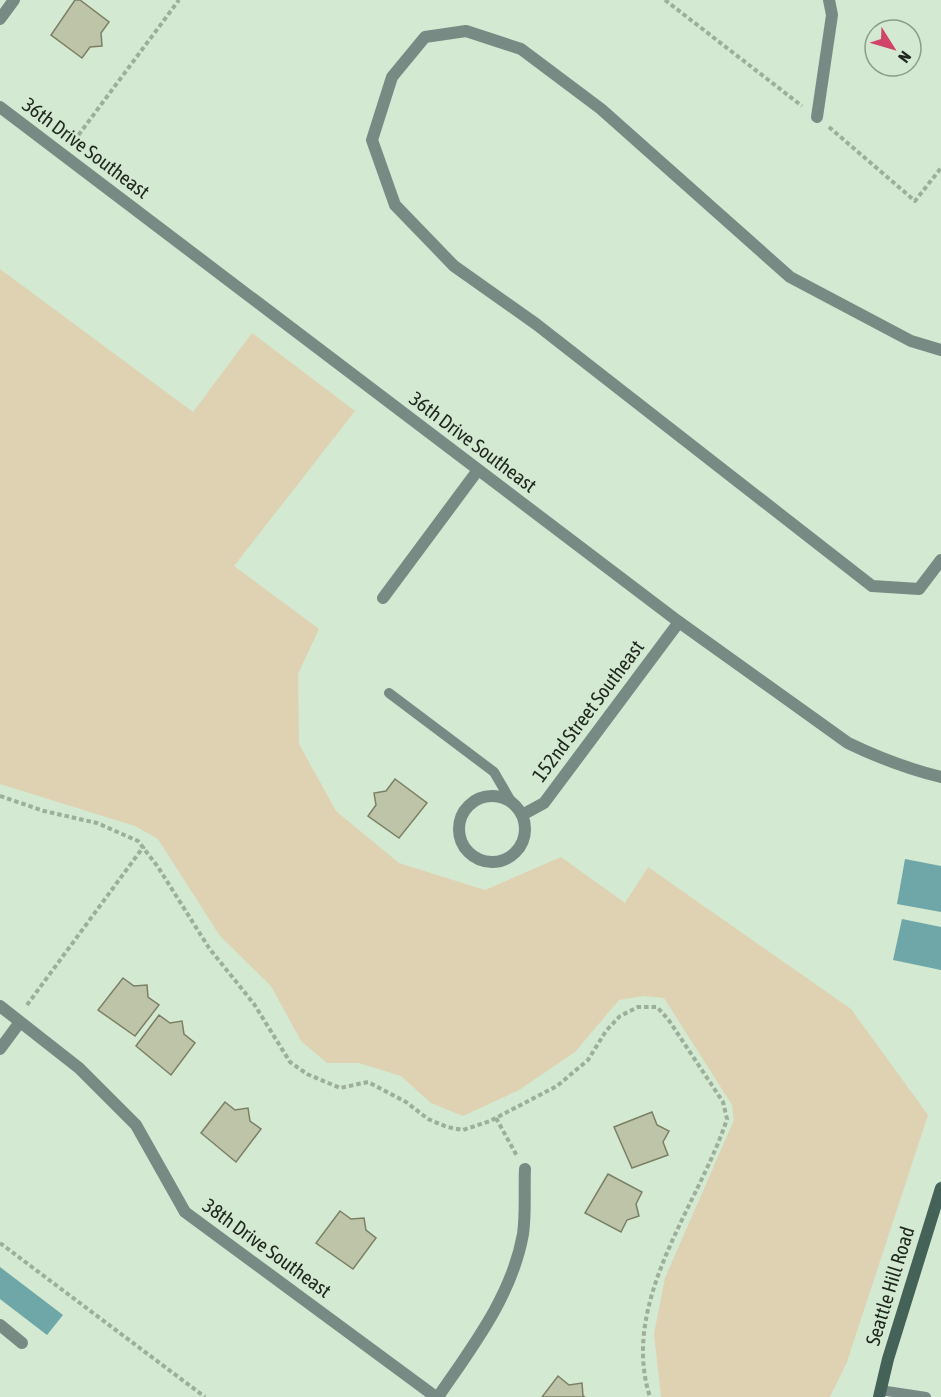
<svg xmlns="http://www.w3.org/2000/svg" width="941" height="1397" viewBox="0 0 941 1397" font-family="'Asap Condensed',sans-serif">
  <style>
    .green { fill: #ded2b3 }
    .water { fill: #6fa6a8 }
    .building { fill: #bec4a7; stroke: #7b8065; stroke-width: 1.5 }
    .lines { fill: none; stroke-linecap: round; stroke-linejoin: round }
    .path { stroke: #9dae9b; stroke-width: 4; stroke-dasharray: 4.5 3; stroke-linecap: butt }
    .service { stroke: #778b84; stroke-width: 10 }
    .minor { stroke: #778b84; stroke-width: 12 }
    .secondary { stroke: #446258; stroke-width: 12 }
    .labels { text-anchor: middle; stroke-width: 4.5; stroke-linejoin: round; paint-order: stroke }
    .street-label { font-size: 20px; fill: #20281f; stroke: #d3e9d1 }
  </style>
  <rect width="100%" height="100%" fill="#d3e9d1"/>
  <polygon class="green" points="0,269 193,412 252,333 355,411 234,566 319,629 298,674 299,744 336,811 399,863 485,890 561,857 625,903 648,867 851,1009 928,1115 847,1362 830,1397 661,1397 654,1334 665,1278 734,1120 732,1105 664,998 644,996 619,1000 575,1052 519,1090 463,1116 431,1103 401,1076 359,1063 327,1063 301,1041 271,986 220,936 158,839 135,826 0,784"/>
  <g class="water">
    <polygon points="905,859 941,866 941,912 897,904"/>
    <polygon points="902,919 941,927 941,970 893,960"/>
    <polygon points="0,1267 63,1315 47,1335 0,1299"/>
  </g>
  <g class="building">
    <polygon points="75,0 80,0 109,22 101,33 102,46 90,47 82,58 51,35"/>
    <polygon points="395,779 427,803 399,838 368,816 376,805 374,793 386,791"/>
    <polygon points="123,978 134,986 147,985 148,997 159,1005 135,1036 98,1010"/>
    <polygon points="159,1015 170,1023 182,1021 184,1034 195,1043 171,1075 136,1046"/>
    <polygon points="225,1102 235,1110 248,1108 250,1121 261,1129 236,1162 201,1133"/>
    <polygon points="652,1112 657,1125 669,1131 663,1142 668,1155 632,1168 614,1127"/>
    <polygon points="608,1174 642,1192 636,1204 639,1216 627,1220 621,1232 585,1213"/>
    <polygon points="340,1211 351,1219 364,1218 366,1230 376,1238 353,1269 316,1243"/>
    <polygon points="558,1376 569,1385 582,1383 583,1396 585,1397 542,1397"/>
  </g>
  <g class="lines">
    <g class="path">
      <polyline points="665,0 802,106"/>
      <polyline points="829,127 915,201 941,168"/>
      <polyline points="74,141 179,0"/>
      <path d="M0 796 44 811 97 823 138 841 158 867 209 948 254 1004 290 1062 307 1074 340 1088 368 1082 406 1102 428 1119 447 1127 463 1130 490 1121 557 1086 588 1060 606 1031 620 1016 638 1007H657L668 1019 723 1102 727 1119C699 1205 619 1301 650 1397"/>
      <polyline points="27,1005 144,846"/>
      <polyline points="496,1118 517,1156"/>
      <polyline points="0,1243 205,1397"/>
    </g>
    <g class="service">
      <polyline points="389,693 494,772 512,803"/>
      <polyline points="880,1390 926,1397"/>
    </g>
    <g class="minor">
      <polyline points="0,19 14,0"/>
      <path d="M0 107 679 622 848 743C879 758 908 769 941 777"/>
      <polyline points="817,117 832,15 829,0"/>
      <polyline points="941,350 911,341 790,277 601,109 521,49 466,31 425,37 392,77 372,140 395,205 454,266 536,324 872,586 919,589 941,560"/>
      <polyline points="383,598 478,470"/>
      <circle cx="492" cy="829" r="33"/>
      <polyline points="522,815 544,803 679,622"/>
      <polyline points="0,1006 79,1068 136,1125 185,1212 436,1397"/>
      <polyline points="0,1049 20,1022"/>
      <polyline points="0,1325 22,1343"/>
      <path d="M438 1397C472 1347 512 1296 523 1234 526 1214 524 1190 525 1169"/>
    </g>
    <polyline class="secondary" points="879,1397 888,1359 941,1188"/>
  </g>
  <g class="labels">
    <g class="street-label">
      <text transform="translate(86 148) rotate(37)" y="7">36th Drive Southeast</text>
      <text transform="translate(473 442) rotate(37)" y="7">36th Drive Southeast</text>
      <text transform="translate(588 711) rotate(-53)" y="7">152nd Street Southeast</text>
      <text transform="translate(267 1248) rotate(36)" y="7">38th Drive Southeast</text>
      <text transform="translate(890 1286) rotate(-73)" y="7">Seattle Hill Road</text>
    </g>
  </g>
  <g transform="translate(893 48) rotate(127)"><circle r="28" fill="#d3e9d1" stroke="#8b9c8a" stroke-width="1.5"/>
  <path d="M0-4.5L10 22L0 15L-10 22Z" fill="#d14369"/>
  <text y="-9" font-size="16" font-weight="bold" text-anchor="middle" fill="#20281f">N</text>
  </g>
</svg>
